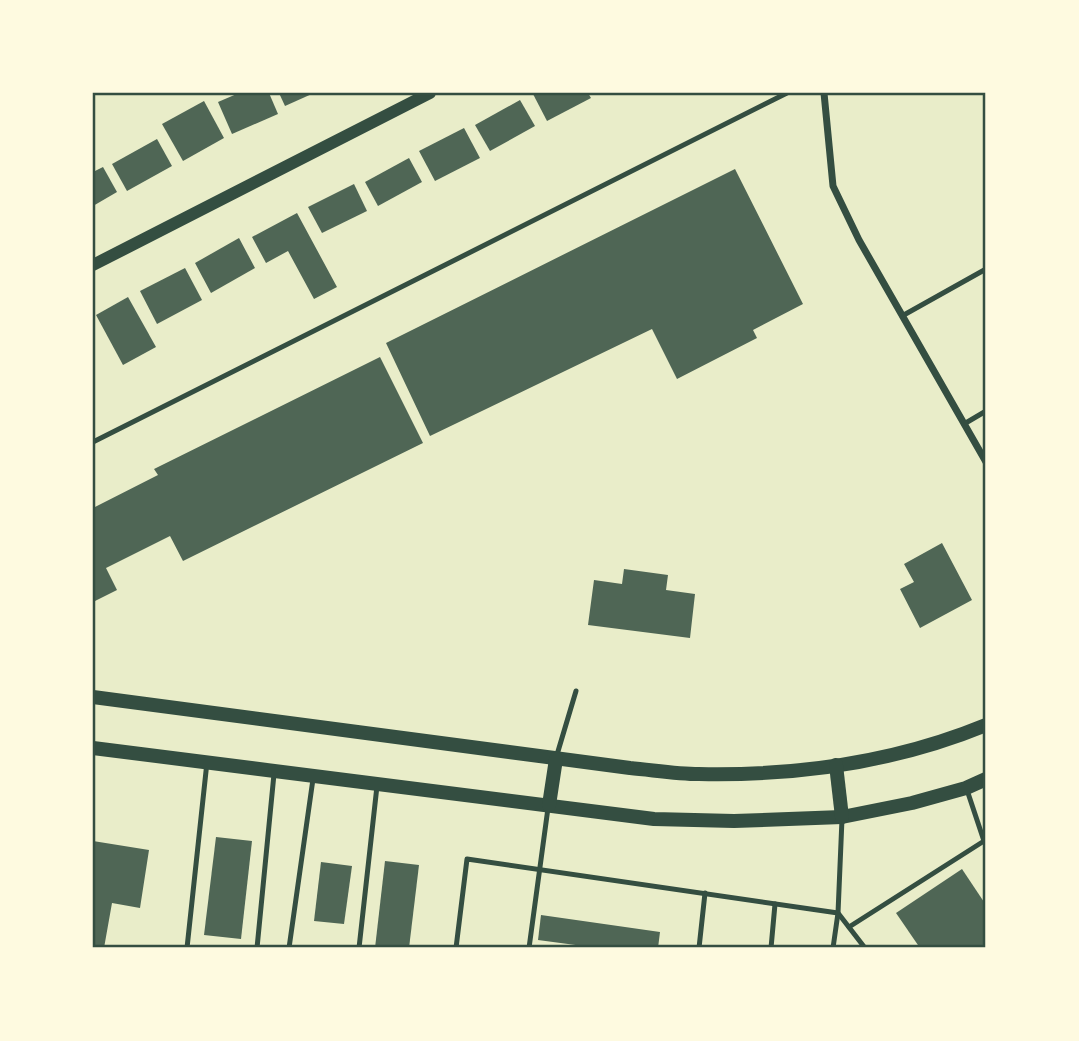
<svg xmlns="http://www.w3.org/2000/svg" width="1079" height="1041" viewBox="0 0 1079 1041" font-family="'Varela Round',sans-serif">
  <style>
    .building { fill: #4f6655 }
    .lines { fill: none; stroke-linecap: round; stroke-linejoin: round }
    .service { stroke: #344e41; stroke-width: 5 }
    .minor { stroke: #344e41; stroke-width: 7 }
    .tertiary { stroke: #344e41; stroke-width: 12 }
    .secondary { stroke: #344e41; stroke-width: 14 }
    .neatline { fill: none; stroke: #344e41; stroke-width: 2.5 }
  </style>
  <rect width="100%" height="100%" fill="#e9edc9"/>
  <g class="building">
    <polygon points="239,93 269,93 278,114 232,134 218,102"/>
    <polygon points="279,93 314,93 285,106"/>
    <polygon points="536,93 588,93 591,98 547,121 533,94"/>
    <polygon points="520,100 535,126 490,151 475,125"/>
    <polygon points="204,101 224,138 183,161 162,124"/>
    <polygon points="464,128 480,158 435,181 419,151"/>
    <polygon points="157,139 172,166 127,191 112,164"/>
    <polygon points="409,158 422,182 378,206 365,182"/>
    <polygon points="103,167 117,192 93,206 93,172"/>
    <polygon points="735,169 803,304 753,330 757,338 677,379 652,329 430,436 386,343"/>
    <polygon points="354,184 367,211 322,233 308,207"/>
    <polygon points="297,213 337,287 314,299 288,251 266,263 252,237"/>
    <polygon points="239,238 255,268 211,293 195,263"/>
    <polygon points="185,268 202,300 157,324 140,291"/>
    <polygon points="128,297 156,347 123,365 96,315"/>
    <polygon points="380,357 423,443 183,561 170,536 106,568 117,590 93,602 93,508 158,475 154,469"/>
    <polygon points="942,543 972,600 920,628 900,589 914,582 904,564"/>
    <polygon points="624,569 668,575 666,590 695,594 690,638 588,625 594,580 622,584"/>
    <polygon points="216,837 252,841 241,939 204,935"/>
    <polygon points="93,841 149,850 140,908 112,903 104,948 93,948"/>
    <polygon points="385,861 419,865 409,948 375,948"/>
    <polygon points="321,862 352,866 344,924 314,921"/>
    <polygon points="962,869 986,905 986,948 920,948 896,913"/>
    <polygon points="541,915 660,932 658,948 598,948 538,940"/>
  </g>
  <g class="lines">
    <g class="service">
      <polyline points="902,316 986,269"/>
      <polyline points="964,424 986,411"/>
      <polyline points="93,442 787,93"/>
      <polyline points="556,758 576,691"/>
      <polyline points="849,927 984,841 967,790"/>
      <polyline points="187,948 207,762"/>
      <polyline points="257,948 274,774"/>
      <polyline points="289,948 313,779"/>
      <polyline points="359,948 377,786"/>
      <polyline points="456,948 467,859 838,913 865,948"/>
      <polyline points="529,948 548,808"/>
      <polyline points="699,948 705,893"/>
      <polyline points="771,948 775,904"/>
      <polyline points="833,948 838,913 842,819"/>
    </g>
    <polyline class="minor" points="824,93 833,186 859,240 986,462"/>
    <polyline class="tertiary" points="93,265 430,93"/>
    <g class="secondary">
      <path d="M93 697 630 768C653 770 676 774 699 774 796 776 896 762 986 725"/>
      <polyline points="93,748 654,819 734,821 842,817 912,803 966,788 986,779"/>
      <polyline points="836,765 842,817"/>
      <polyline points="549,805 556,759"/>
    </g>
  </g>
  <rect width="1079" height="1041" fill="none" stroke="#fefae0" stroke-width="189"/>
  <rect x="94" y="94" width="890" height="852" class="neatline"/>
</svg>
